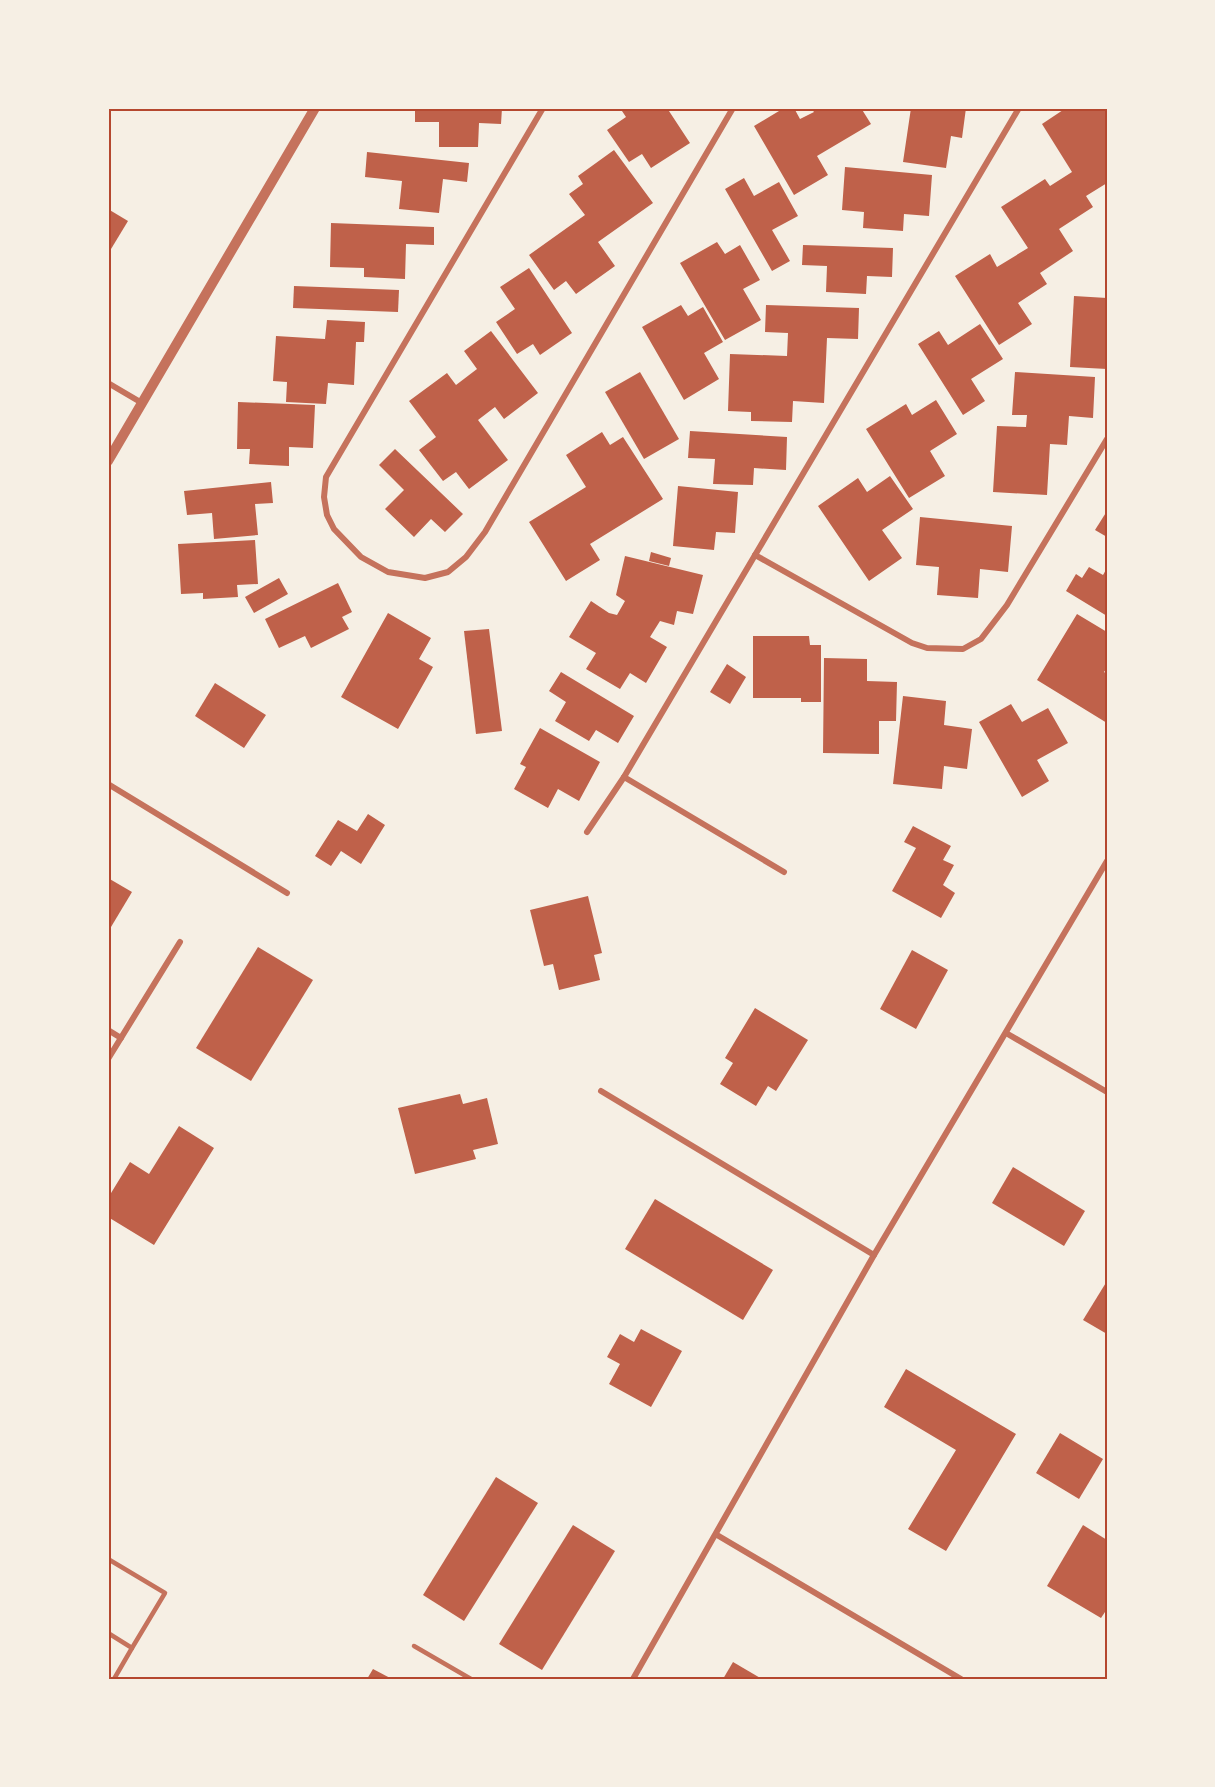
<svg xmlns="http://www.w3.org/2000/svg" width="1215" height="1787" viewBox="0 0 1215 1787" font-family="'Alegreya Sans',sans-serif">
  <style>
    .building { fill: #bf614a }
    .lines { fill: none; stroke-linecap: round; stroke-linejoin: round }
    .service { stroke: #c5725c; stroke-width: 4.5 }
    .minor { stroke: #c5725c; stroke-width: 6 }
    .tertiary { stroke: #c5725c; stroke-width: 10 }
    .neatline { fill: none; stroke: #b5482f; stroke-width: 2 }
  </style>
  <rect width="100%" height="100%" fill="#f6efe4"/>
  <g class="building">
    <polygon points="415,108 502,108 501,124 479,123 478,147 439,147 439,122 415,122"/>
    <polygon points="620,108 667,108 690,143 651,168 642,154 629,162 607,130 626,117"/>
    <polygon points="784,108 794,108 800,119 814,112 811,108 861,108 871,124 817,156 828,175 794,195 754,126"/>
    <polygon points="911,108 966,108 962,138 951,136 946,168 903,162"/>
    <polygon points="1066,108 1095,108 1097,111 1102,108 1107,108 1107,183 1086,196 1093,207 1059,229 1073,251 1040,273 1047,284 1018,303 1032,324 999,345 955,276 990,254 997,267 1028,248 1001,207 1045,179 1050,186 1072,172 1042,124"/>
    <polygon points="614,150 653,203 598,242 615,266 576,294 566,281 554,290 529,255 585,215 569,194 583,184 578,176"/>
    <polygon points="367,152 469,163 467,182 443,179 439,213 399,209 402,181 365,177"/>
    <polygon points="845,167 932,175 929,216 904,214 903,231 863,228 864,212 842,210"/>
    <polygon points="744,178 754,196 779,182 798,216 772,230 790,261 772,271 725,189"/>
    <polygon points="108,209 128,221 108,254"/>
    <polygon points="331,223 434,227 434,245 406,244 405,279 364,277 364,268 330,267"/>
    <polygon points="717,242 725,254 740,245 760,280 743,289 761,320 725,340 680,263"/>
    <polygon points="803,245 893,248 892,277 867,276 866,294 826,292 827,266 802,265"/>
    <polygon points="529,268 572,333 540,355 533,344 517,354 496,322 515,309 500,287"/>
    <polygon points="294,286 399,290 398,312 293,308"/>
    <polygon points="1074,296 1107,298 1107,369 1070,367"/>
    <polygon points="681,305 688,316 703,307 723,342 704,353 719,379 684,400 642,327"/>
    <polygon points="766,305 859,308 858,339 827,338 824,403 793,401 792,422 751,421 751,412 728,411 730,354 787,356 788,333 765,332"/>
    <polygon points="327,320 365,322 364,342 356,342 354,385 328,383 326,404 286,402 287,382 273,381 276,336 325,339"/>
    <polygon points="980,324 1003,359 971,379 985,401 963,415 918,344 939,331 948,345"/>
    <polygon points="491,331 538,393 504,419 495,407 478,420 508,460 469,489 456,472 443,481 419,450 436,437 409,401 447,373 456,385 477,369 464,351"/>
    <polygon points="640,372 679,439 644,459 605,392"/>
    <polygon points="1015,372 1095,377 1093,418 1069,416 1067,445 1050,444 1047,495 993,492 997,426 1026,427 1027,415 1012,415"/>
    <polygon points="936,400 957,434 930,451 945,476 909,498 866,429 906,404 912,415"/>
    <polygon points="238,402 315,405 313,448 289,447 289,466 249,464 250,449 237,449"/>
    <polygon points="690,431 787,437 786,470 754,468 753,485 713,484 715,459 688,458"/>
    <polygon points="602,432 610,445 623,437 663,499 590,544 600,560 566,581 529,522 586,487 566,455"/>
    <polygon points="395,449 463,514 445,532 431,519 414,537 385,509 404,490 379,465"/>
    <polygon points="890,476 913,509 882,530 902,558 869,581 818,506 858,478 867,492"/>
    <polygon points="271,482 273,503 255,504 258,535 214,539 212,513 187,515 184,491"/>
    <polygon points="678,486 738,492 735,533 716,532 714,550 673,546"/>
    <polygon points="1107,511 1107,537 1095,530"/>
    <polygon points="920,517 1012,526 1008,572 980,569 978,598 937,595 939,567 916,565"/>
    <polygon points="255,540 258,584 237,585 238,597 203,599 203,593 181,594 178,544"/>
    <polygon points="651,552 671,558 669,566 649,561"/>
    <polygon points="625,556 703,575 693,614 677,611 674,625 660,621 650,637 667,647 646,683 630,673 620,689 586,669 596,653 569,637 591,601 609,613 617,615 625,601 616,595"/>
    <polygon points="1089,567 1103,575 1107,568 1107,616 1066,591 1076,574 1082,578"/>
    <polygon points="279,578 288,594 254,613 245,597"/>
    <polygon points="338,583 352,612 342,617 349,629 311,648 305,636 279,648 265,619"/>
    <polygon points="388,613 431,638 419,659 433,667 398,729 341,697"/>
    <polygon points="1077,614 1107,632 1105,648 1107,649 1107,668 1104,672 1107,674 1107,723 1037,680"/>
    <polygon points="489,629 502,731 476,734 464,631"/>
    <polygon points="753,636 809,636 810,645 821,645 821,702 801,702 801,698 753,698"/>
    <polygon points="824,658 867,659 867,681 897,682 896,721 879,721 879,754 823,753"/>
    <polygon points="727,664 746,677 730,704 710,692"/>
    <polygon points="561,672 634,716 618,743 596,730 589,741 555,721 566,702 549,691"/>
    <polygon points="215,683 266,715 244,748 195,716"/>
    <polygon points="903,696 946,701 944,725 972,729 967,769 944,766 942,789 893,784"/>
    <polygon points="1011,704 1022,722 1048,708 1068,743 1037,760 1049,781 1022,797 979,722"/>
    <polygon points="540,728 600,762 579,801 558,789 548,808 514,789 526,767 520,764"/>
    <polygon points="368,814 385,825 361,864 341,851 331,866 315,856 338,820 357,831"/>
    <polygon points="913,826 951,846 943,860 954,865 943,885 955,893 941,918 892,891 916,848 904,842"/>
    <polygon points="108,878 132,892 108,932"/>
    <polygon points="588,896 602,953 594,955 600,980 559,990 553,964 544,966 530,910"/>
    <polygon points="258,947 313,980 251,1081 196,1048"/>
    <polygon points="912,950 948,970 916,1029 880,1009"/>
    <polygon points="755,1008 808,1040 776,1091 768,1086 756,1106 720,1084 733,1063 725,1058"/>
    <polygon points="460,1094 463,1104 487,1098 498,1144 473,1150 476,1159 415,1174 398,1108"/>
    <polygon points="179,1126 214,1148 154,1245 108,1217 108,1198 130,1162 149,1174"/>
    <polygon points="1013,1167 1085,1211 1064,1246 992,1203"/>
    <polygon points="655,1199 773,1270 743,1320 625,1249"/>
    <polygon points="1107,1281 1107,1334 1083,1320"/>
    <polygon points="641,1329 682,1351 651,1407 609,1384 620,1364 607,1357 620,1334 634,1342"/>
    <polygon points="906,1369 1016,1434 946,1551 908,1529 956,1450 884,1407"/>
    <polygon points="1060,1433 1103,1459 1079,1499 1036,1473"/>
    <polygon points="496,1477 538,1503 464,1621 423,1595"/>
    <polygon points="573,1525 615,1551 542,1670 499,1644"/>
    <polygon points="1083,1525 1107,1540 1107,1609 1101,1618 1047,1586"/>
    <polygon points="733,1662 762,1679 723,1679"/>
    <polygon points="373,1669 392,1679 367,1679"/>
  </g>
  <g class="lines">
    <g class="service">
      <polyline points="108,1559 165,1593 132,1648"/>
      <polyline points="108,1633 132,1648 114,1679"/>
      <polyline points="414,1646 471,1679"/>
    </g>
    <g class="minor">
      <polyline points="543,108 326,477 324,497 327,515 334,529 361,557 388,572 425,578 448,572 466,557 485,532 733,108"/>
      <polyline points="108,383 142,403"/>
      <polyline points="755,555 912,643 927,648 963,649 981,639 1007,605 1107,439"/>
      <polyline points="624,777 784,872"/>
      <polyline points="108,784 287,893"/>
      <polyline points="587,832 624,777 1019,108"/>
      <polyline points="108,1030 121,1038"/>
      <polyline points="1006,1033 1107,1092"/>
      <polyline points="108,1059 180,942"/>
      <polyline points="601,1091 874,1255"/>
      <polyline points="717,1535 961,1679"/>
      <polyline points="633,1679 874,1255 1107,861"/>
    </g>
    <polyline class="tertiary" points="108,461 315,108"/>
  </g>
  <rect width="1215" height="1787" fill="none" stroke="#f6efe4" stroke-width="219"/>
  <rect x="110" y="110" width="996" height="1568" class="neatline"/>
</svg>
